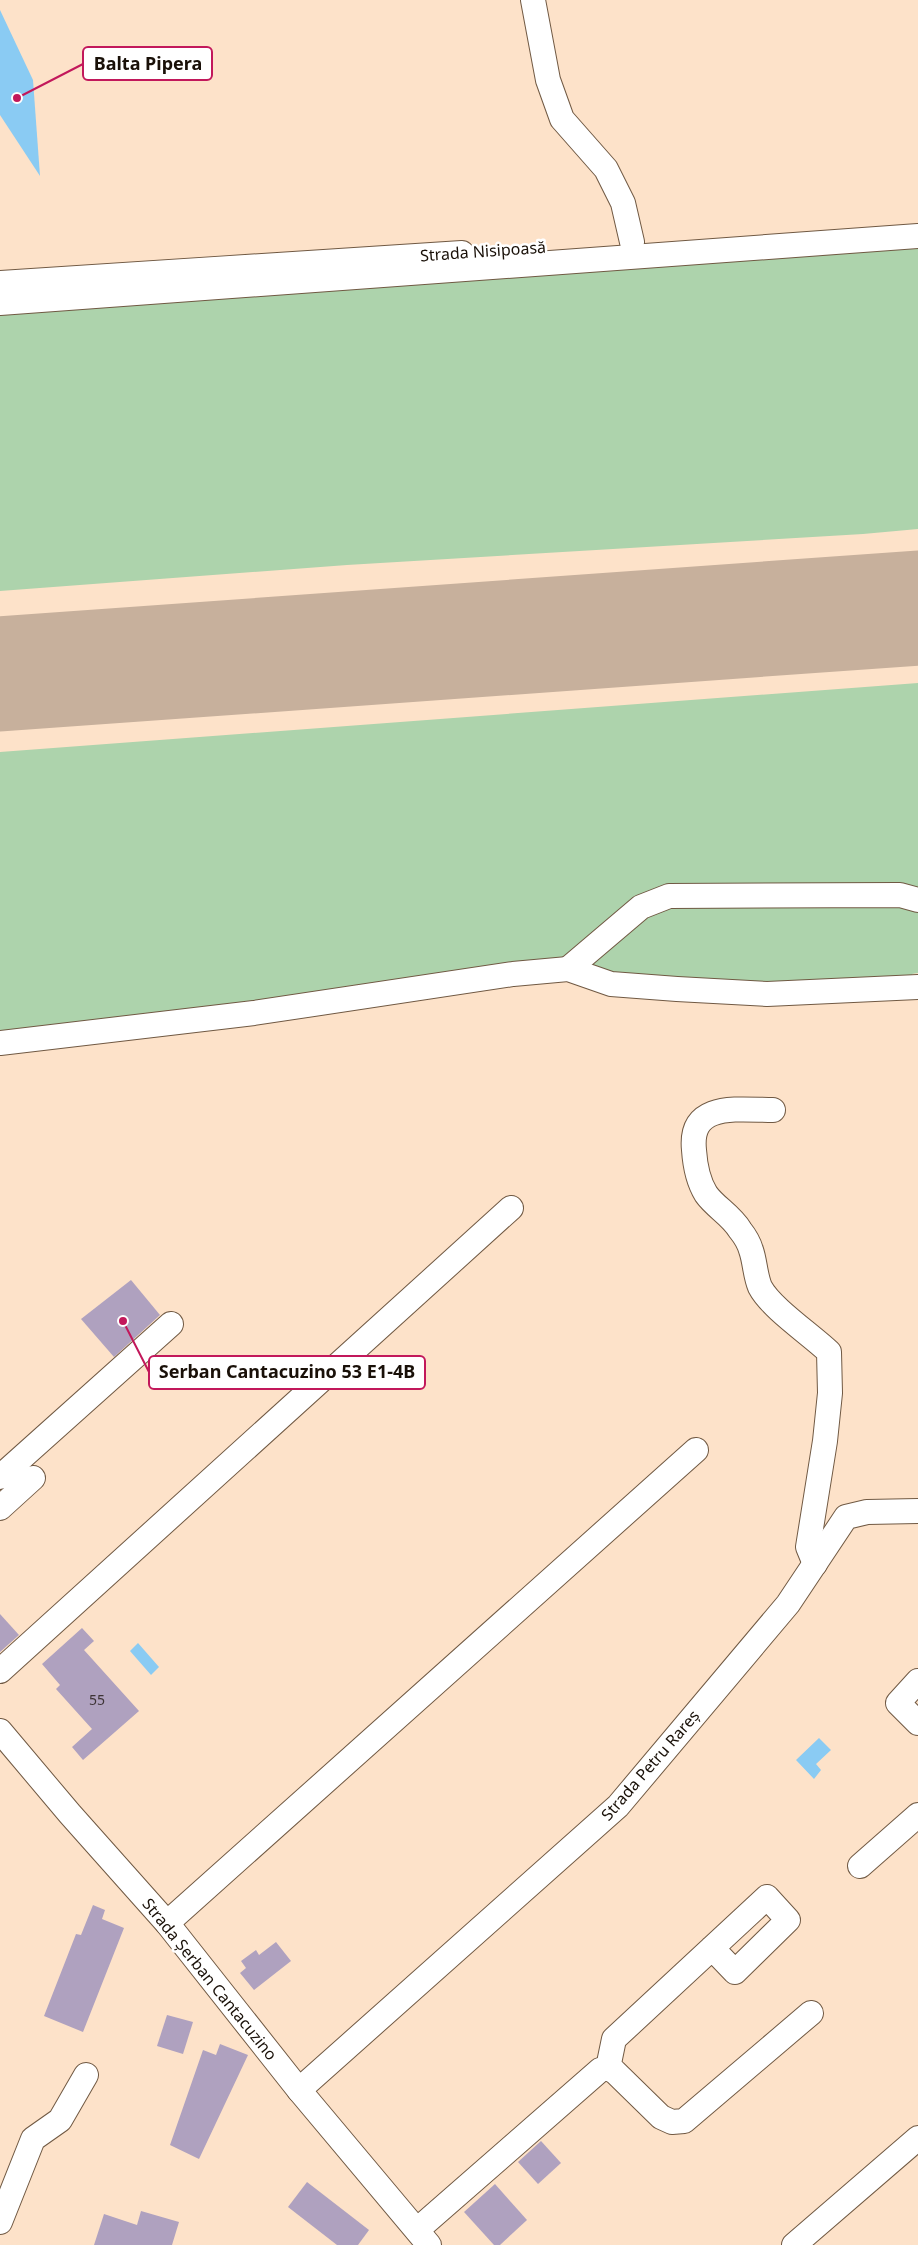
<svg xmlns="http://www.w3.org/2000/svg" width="918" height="2245" viewBox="0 0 918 2245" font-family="'Noto Sans',sans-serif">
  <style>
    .green { fill: #add3ac }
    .water { fill: #8acbf3 }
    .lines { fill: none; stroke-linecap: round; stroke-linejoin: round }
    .runway { stroke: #c7b09c; stroke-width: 115 }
    .building { fill: #afa1bf }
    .minor-casing { stroke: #705943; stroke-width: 26 }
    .minor { stroke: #fff; stroke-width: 24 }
    .labels { text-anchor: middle; stroke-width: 5; stroke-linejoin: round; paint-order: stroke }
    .number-label { font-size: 14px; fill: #3e3436 }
    .street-label { font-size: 16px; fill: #191008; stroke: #fff }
    .leader { fill: none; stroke: #c2185b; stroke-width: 2 }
    .callout-dot { fill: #c2185b; stroke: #fff; stroke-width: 2 }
    .callout { fill: #fff; stroke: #c2185b; stroke-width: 2 }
    .callout-label { font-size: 18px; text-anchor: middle; font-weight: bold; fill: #191008 }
  </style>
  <rect width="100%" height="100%" fill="#fde2c9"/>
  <g class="green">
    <polygon points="918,241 918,529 863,534 347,565 0,591 0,307"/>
    <polygon points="918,683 918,892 668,893 559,962 0,1037 0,752"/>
    <polygon points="662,903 918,906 918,973 912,974 913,980 794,985 616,978 585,960"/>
  </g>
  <g class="water">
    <polygon points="0,10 33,80 40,176 0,115"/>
    <polygon points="138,1643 159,1667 151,1675 130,1651"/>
    <polygon points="819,1738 831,1750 816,1764 821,1770 814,1779 796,1760"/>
  </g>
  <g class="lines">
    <polyline class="runway" points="0,674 918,608"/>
  </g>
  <g class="building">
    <polygon points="131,1280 160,1315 114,1357 81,1319"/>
    <polygon points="0,1614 19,1635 0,1652"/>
    <polygon points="82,1628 94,1641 84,1650 139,1711 83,1760 72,1747 92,1729 56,1689 60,1685 42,1664"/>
    <polygon points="93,1905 105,1910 102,1919 124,1928 83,2032 44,2016 76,1934 81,1935"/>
    <polygon points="276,1942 291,1961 254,1990 240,1973 246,1968 241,1961 256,1950 259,1955"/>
    <polygon points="167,2015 193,2022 183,2054 157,2046"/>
    <polygon points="220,2044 248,2055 199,2159 170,2145 203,2050 216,2055"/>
    <polygon points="541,2141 561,2163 538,2184 518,2162"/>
    <polygon points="307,2182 369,2230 358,2245 337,2245 288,2207"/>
    <polygon points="495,2184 527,2220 500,2245 494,2245 464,2212"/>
    <polygon points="141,2211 179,2222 172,2245 94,2245 104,2214 137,2225"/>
  </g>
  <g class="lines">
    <g class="minor-casing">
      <g id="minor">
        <polyline points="533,0 548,80 562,119 606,169 623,203 632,242"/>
        <polyline points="0,283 462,253"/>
        <polyline points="0,303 918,236"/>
        <polyline points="568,969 641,907 669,896 900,895 918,900"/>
        <polyline points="0,1043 254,1013 513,974 568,969 611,984 677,989 767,994 918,987"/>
        <path d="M773 1110C739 1110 689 1101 694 1150 695 1165 698 1181 706 1194 715 1207 731 1215 740 1230 744 1235 749 1243 751 1250 755 1261 755 1275 760 1287 771 1308 810 1334 829 1352L830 1393 825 1441 808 1547 815 1564"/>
        <polyline points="0,1477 171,1324"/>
        <polyline points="0,1508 33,1478"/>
        <polyline points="0,1671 511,1208"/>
        <polyline points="918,1681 898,1703 918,1723"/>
        <polyline points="0,1731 70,1814 167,1923 299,2090 429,2245"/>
        <polyline points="860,1866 918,1815"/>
        <polyline points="167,1923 696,1450"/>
        <polyline points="608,2068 614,2039 767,1897 788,1920 735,1972 712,1948"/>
        <polyline points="299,2090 618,1806 788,1604 846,1517 867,1512 918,1511"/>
        <polyline points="0,2222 33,2139 60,2120 86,2075"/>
        <polyline points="417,2230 600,2070 608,2068 615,2072 661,2117 672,2122 684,2121 811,2013"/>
        <polyline points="794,2245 918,2138"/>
      </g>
    </g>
    <use href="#minor" class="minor"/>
  </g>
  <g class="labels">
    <g class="number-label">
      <text x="97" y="1705">55</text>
    </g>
    <g class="street-label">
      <text transform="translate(483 251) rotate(-4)" y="6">Strada Nisipoasă</text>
      <text transform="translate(650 1765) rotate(-49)" y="6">Strada Petru Rareș</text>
      <text transform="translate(210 1979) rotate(51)" y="6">Strada Șerban Cantacuzino</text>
    </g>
  </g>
  <path class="leader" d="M17 98L83 64M123 1321L149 1372"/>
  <g class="callout-dot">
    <circle cx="17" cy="98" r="5"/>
    <circle cx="123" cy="1321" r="5"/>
  </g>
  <g class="callout">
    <rect x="83" y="47" width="129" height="33" rx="5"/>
    <rect x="149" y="1356" width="276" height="33" rx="5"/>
  </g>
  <g class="callout-label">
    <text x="148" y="70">Balta Pipera</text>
    <text x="287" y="1378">Serban Cantacuzino 53 E1-4B</text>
  </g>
</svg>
